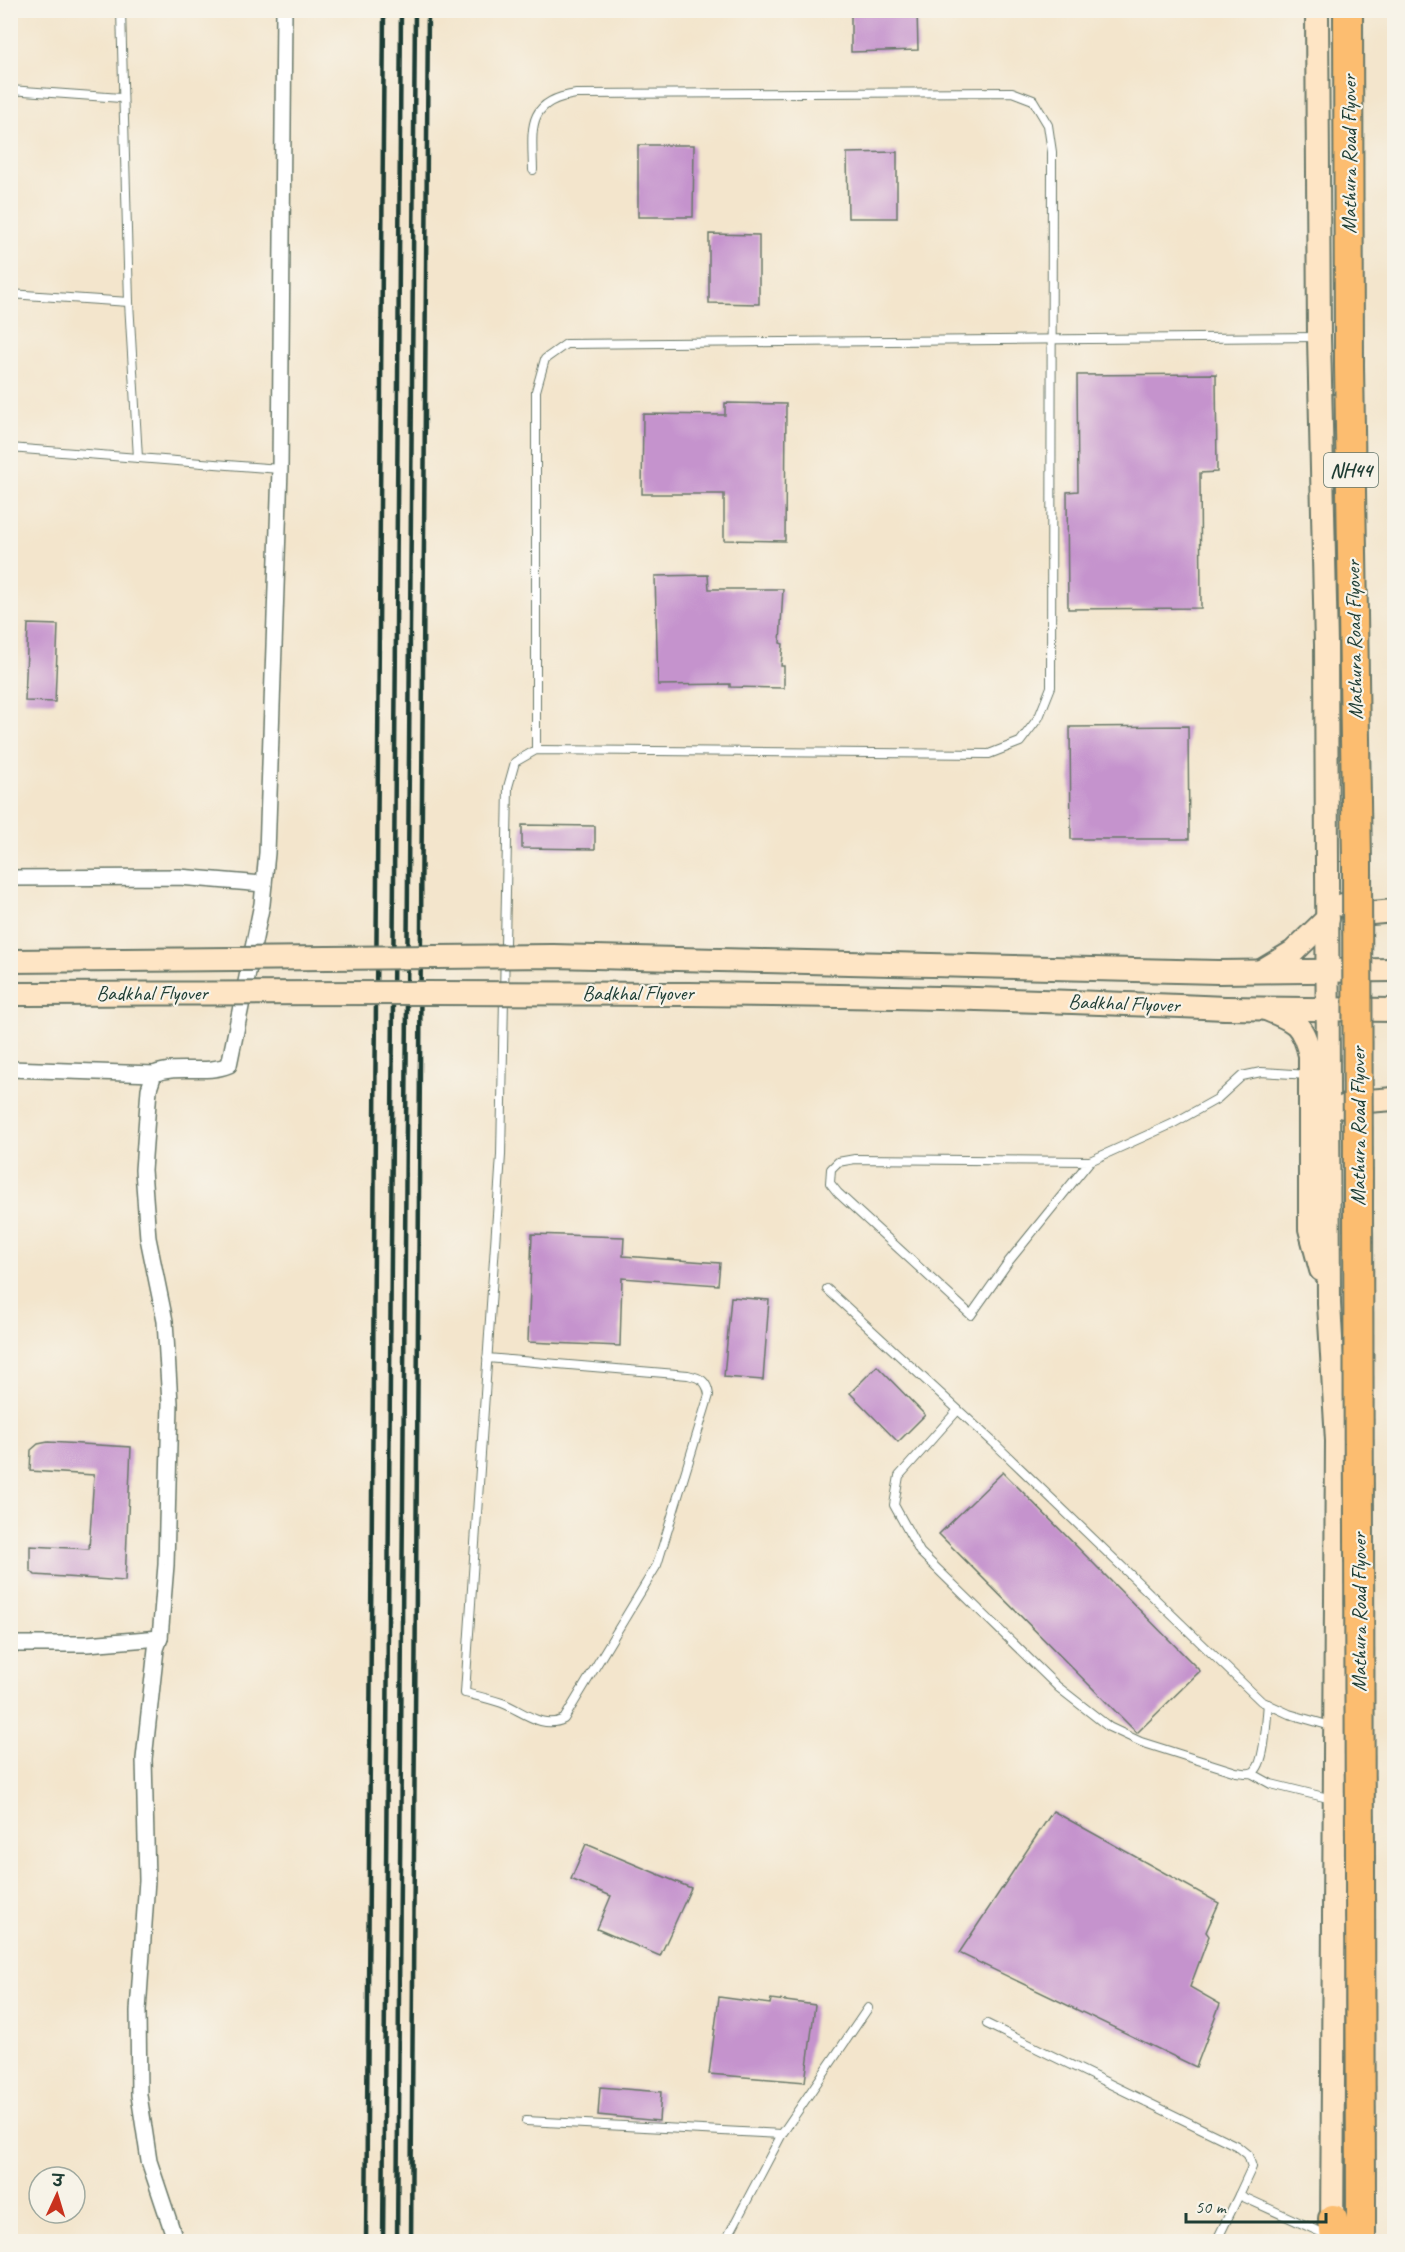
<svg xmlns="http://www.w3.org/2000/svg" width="1405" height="2252" viewBox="0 0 1405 2252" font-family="Caveat,'Playpen Sans Deva',sans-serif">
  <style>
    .building { fill: #c593cd }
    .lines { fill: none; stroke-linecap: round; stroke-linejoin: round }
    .lane-casing { stroke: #697869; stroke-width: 10 }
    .street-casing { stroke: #697869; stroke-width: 18 }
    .secondary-casing { stroke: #697869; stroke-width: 26 }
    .highway-casing { stroke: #697869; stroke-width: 32 }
    .lane { stroke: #fff; stroke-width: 8 }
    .street { stroke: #fff; stroke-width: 15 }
    .secondary { stroke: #fee5c5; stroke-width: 22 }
    .highway { stroke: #fcbd6f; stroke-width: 28 }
    .rail { stroke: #1f3d34; stroke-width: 4.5 }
    .secondary-bridge-casing { stroke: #697869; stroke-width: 26; stroke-linecap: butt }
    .highway-bridge-casing { stroke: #697869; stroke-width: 32; stroke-linecap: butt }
    .secondary-bridge { stroke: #fee5c5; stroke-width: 22 }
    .highway-bridge { stroke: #fcbd6f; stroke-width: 28 }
    .labels { text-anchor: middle; stroke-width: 4.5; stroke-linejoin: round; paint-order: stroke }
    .shield { fill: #f7f3e8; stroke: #60746a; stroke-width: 1.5 }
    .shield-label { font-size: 20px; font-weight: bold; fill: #1f3d34 }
    .street-label { font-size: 21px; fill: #1f3d34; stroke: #f7f3e8 }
  </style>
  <rect width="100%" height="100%" fill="#f7f3e8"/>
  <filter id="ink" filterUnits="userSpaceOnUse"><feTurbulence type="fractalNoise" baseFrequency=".0167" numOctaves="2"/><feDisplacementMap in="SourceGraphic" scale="12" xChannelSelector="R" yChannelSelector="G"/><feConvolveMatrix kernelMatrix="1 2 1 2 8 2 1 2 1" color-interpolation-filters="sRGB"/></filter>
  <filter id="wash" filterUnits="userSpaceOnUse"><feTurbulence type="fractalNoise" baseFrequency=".008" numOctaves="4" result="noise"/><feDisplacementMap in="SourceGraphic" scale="24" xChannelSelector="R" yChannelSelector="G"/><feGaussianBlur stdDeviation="1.35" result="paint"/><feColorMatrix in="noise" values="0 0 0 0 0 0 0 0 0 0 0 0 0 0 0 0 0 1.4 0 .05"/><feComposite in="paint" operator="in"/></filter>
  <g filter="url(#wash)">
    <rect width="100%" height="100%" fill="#f3e5cc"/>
    <g id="blocks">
      <g class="building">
        <polygon points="851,10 917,10 918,50 851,52"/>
        <polygon points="638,145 694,145 693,217 638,217"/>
        <polygon points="897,152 897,218 848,218 847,153"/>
        <polygon points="709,234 759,235 759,304 709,303"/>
        <polygon points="1216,374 1217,472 1200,473 1201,608 1068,609 1067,492 1078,491 1077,375"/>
        <polygon points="725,403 786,404 785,541 724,540 724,494 642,494 643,414 725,415"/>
        <polygon points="708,575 709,589 783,589 780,643 783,644 781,666 784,666 784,688 730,687 730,684 658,685 655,576"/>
        <polygon points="28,624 58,625 55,702 25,701"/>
        <polygon points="1188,726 1189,839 1071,839 1070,727"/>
        <polygon points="522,825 595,826 595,849 522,848"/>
        <polygon points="532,1234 624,1237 623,1256 720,1263 718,1285 622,1278 620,1346 528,1342"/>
        <polygon points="731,1297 769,1300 763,1380 724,1377"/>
        <polygon points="877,1366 925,1415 898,1442 850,1393"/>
        <polygon points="48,1442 131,1447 125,1581 35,1575 30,1570 30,1546 89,1549 94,1475 30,1471 31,1450 38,1444"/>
        <polygon points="1003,1472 1200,1671 1137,1733 939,1534"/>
        <polygon points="1053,1811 1219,1903 1206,1932 1209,1936 1190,1987 1220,2004 1196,2067 959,1953"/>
        <polygon points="586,1844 691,1888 660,1956 597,1929 611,1896 571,1879"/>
        <polygon points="719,1997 770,2004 771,1999 815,2005 805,2082 709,2074"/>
        <polygon points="600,2087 661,2092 659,2121 598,2115"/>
      </g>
    </g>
  </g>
  <g filter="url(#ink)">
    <use href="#blocks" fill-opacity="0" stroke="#697869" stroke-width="1.5"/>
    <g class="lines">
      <g class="lane-casing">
        <g id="lane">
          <polyline points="121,10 129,302 138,458"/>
          <polyline points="10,90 121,98"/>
          <polyline points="10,294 129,302"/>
          <polyline points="10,448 280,469"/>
          <polyline points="536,750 536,391 545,359 566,344 1317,337"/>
          <polyline points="1090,1161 855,1159 838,1162 831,1169 830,1183 838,1193 971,1315 1009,1261 1090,1161 1172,1124 1217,1099 1242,1076 1261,1072 1309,1075"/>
          <polyline points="827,1289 994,1443 1261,1701 1289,1714 1331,1726"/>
          <path d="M487 1358 688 1375C701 1378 707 1381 709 1395L657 1565 564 1719C542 1730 523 1711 502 1703 490 1699 477 1696 465 1693L501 1155 508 787 515 762 536 750 989 754 1020 742 1039 717 1051 687 1052 152 1048 125 1033 100 1012 92 576 94C526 101 532 128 533 170"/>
          <path d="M958 1410 899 1476 894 1505 920 1552 1058 1687 1109 1727 1141 1742 1236 1772C1240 1772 1247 1774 1251 1773 1266 1769 1266 1718 1268 1704"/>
          <polyline points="1251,1773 1271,1784 1332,1799"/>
          <polyline points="987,2024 1237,2146 1248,2155 1252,2167 1239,2195"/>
          <polyline points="526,2121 782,2134"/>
          <polyline points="725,2242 782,2134 868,2008"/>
          <polyline points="1216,2242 1239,2195 1327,2235"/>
        </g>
      </g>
      <g class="street-casing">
        <g id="street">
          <polyline points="10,878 179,877 264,884"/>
          <polyline points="10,1069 154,1074"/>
          <polyline points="10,1644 87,1644 160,1638"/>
          <path d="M176 2242 149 2161 139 2095 138 2011 147 1880 144 1759 156 1649 160 1638 166 1565 170 1403 165 1321 148 1238 143 1170 149 1089 154 1074C179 1064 205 1075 229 1065L262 904 267 853 280 469 284 10"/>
        </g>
      </g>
      <g class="secondary-casing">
        <g id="secondary">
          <polyline points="1317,10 1319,337 1326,645 1329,1304 1337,1441 1332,2235"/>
          <polyline points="1343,905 1372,913 1394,911"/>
          <polyline points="1263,970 1293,952 1328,918"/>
          <polyline points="1218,972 1394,970"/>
          <polyline points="1225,1008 1394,1010"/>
          <path d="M1266 1009C1296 1021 1302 1023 1310 1055V1229L1321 1270"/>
          <polyline points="1344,1107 1354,1102 1394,1099"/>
        </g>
      </g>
      <g class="highway-casing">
        <g id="highway">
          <polyline points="1348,10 1349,366 1357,862"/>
          <polyline points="1361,2199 1361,2242"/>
          <polyline points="1333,2219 1335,2242"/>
        </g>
      </g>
      <use href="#lane" class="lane"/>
      <use href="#street" class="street"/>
      <use href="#secondary" class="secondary"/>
      <use href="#highway" class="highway"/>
      <g class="rail">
        <polyline points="366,2242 384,10"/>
        <polyline points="383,2242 401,10"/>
        <polyline points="397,2242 415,10"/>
        <polyline points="411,2242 428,10"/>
      </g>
      <g class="secondary-bridge-casing">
        <g id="secondary-bridge">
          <polyline points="10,961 553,956 1218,972"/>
          <path d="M10 994C415 993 820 989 1225 1008"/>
        </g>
      </g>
      <g class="highway-bridge-casing">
        <polyline id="highway-bridge" points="1357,862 1361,2199"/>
      </g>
      <use href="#secondary-bridge" class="secondary-bridge"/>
      <use href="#highway-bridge" class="highway-bridge"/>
    </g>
  </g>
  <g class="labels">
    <rect class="shield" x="1324" y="453" width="54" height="34" rx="4.5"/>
    <g class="shield-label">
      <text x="1351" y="477">NH44</text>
    </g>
    <g class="street-label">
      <text transform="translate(1349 154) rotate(-90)" y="7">Mathura Road Flyover</text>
      <text transform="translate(1354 640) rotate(-91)" y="7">Mathura Road Flyover</text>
      <text x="152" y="1000">Badkhal Flyover</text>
      <text x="638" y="1000">Badkhal Flyover</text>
      <text transform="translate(1124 1003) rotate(2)" y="7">Badkhal Flyover</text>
      <text transform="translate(1358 1126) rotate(-90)" y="7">Mathura Road Flyover</text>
      <text transform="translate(1359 1612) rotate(-90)" y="7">Mathura Road Flyover</text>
    </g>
  </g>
  <rect width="1405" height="2252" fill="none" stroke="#f7f3e8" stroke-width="36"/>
  <g transform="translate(57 2195) rotate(4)"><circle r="28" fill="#f7f3e8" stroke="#a1aaa0" stroke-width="1.5"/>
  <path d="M0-4.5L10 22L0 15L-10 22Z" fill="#c8321e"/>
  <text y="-9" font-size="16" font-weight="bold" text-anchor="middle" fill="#1f3d34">उ</text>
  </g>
  <path d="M1186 2213v9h140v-9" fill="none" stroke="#1f3d34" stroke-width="3"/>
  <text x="1195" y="2213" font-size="18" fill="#1f3d34" stroke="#f7f3e8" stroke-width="4.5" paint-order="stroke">50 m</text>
</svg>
